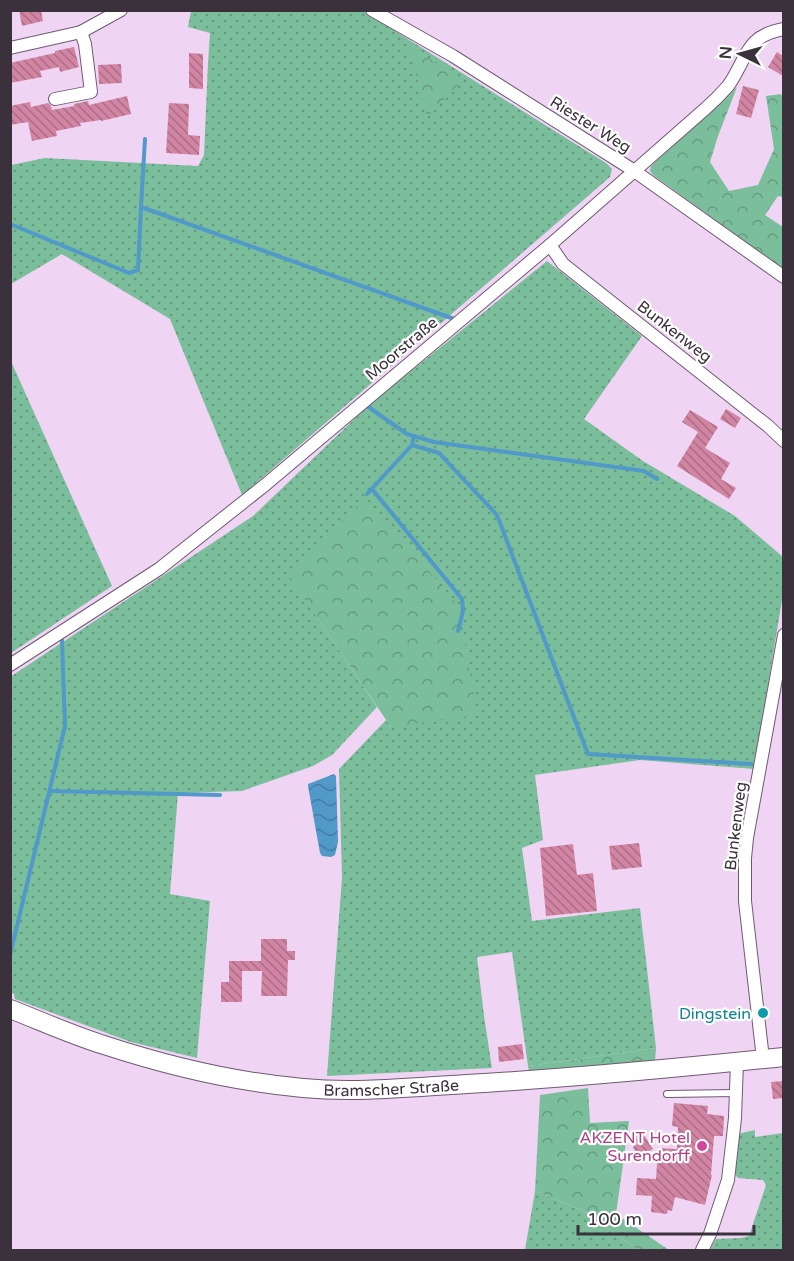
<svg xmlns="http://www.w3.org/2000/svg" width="794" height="1261" viewBox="0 0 794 1261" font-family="'Varela Round',sans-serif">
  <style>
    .grass { fill: url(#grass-dots) }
    .forest { fill: url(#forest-crowns) }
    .water { fill: url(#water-waves) }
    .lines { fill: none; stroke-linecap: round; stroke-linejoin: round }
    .stream { stroke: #5099c9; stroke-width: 4 }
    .building { fill: url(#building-back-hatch) }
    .lane-casing { stroke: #6f5973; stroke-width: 8 }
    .street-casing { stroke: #6f5973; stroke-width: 14 }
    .secondary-casing { stroke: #6f5973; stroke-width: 20 }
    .lane { stroke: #fff; stroke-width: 6 }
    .street { stroke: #fff; stroke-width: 12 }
    .secondary { stroke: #fff; stroke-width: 18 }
    .culture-dot { fill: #0f9aa8; stroke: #fff; stroke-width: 2 }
    .hotel-dot { fill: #d1479c; stroke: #fff; stroke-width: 2 }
    .labels { text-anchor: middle; stroke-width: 4.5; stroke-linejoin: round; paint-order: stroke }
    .street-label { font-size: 16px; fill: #3b313c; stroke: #fff }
    .culture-label { font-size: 16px; fill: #0d838f; stroke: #fff; text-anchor: end }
    .hotel-label { font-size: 16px; fill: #b23c85; stroke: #fff; text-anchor: end }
  </style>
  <defs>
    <pattern id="grass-dots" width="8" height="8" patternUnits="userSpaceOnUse" patternTransform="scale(1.5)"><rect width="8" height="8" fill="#7bbe9c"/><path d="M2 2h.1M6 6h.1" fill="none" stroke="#669b80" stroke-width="1.8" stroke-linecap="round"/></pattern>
    <pattern id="forest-crowns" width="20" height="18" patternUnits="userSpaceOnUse" patternTransform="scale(1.5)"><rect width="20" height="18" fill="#7bbe9c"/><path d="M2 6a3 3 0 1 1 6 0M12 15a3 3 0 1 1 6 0" fill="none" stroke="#669b80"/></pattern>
    <pattern id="water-waves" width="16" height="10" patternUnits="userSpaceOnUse" patternTransform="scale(1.5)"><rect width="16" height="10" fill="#5099c9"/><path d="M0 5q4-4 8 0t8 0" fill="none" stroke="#447da4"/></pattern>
    <pattern id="building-back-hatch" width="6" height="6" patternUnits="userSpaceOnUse" patternTransform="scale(1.5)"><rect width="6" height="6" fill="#d284a3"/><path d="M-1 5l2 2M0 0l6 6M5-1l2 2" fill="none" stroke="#ac6d86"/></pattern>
  </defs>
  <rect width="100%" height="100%" fill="#efd5f3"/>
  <g class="grass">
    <polygon points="191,11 363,11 606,163 612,169 610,177 242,495 170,319 62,254 11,284 11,165 45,158 198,166 204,155 208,63 210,33 188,27"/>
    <polygon points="547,261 642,336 584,419 643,461 735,516 783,557 783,594 754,769 640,760 535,775 543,840 522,848 532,921 640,908 656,1048 528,1066 512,952 477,957 484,1016 492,1068 327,1076 342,878 339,769 386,720 391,727 288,574 377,707 332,755 313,766 242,791 178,793 170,894 210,901 197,1058 131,1042 15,999 14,994 11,993 10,677 253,516 368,406"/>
    <polygon points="10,359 112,586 11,653 10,653"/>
    <polygon points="755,1130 755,1137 783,1133 783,1250 710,1250 716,1239 741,1238 749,1236 766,1185 763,1180 738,1178 733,1172 738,1134"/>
    <polygon points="535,1191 584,1211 638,1250 525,1250"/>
  </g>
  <g class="forest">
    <polygon points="409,46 463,80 427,117"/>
    <polygon points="737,87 718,136 710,162 729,191 758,185 774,149 766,96 781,94 784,101 783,197 778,196 765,215 783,227 783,269 653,175 650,171 651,166"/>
    <polygon points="365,498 459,606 477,715 391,727 288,574"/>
    <polygon points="656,1048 655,1061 529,1071 528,1066"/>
    <polygon points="588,1088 590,1123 629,1121 616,1214 669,1250 638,1250 584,1211 535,1191 540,1095"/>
  </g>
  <polygon class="water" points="334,774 336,776 338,842 335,855 331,857 322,856 320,853 308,786 308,784"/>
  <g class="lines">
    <g class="stream">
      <polyline points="141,207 454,319"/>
      <polyline points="10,224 129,273 138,270 141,207 145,139"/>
      <polyline points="367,406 407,434 434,442 644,471 657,479"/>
      <polyline points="414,436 412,445 439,453 497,515 588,754 751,764"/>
      <polyline points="372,489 462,599 463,611 458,631"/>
      <polyline points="367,494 412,445"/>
      <polyline points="50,791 220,795"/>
      <polyline points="10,955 65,726 62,640"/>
    </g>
  </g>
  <g class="building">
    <polygon points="19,10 41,10 43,21 22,26"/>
    <polygon points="74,47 79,67 60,72 59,67 40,71 42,77 10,83 10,63 55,53 55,51"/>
    <polygon points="777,52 783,56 783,76 768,67"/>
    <polygon points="189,53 203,54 203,89 189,88"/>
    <polygon points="121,64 122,83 99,84 98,65"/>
    <polygon points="743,86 759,90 751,118 736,114"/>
    <polygon points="127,96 131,114 101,121 101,120 80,123 81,126 56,131 57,136 32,141 28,122 10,125 10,106 30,102 31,107 48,103 51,106 52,110 74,106 74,104 88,101 89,105"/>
    <polygon points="169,103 189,104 188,135 200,136 199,155 166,153"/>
    <polygon points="726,409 741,418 735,428 720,419"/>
    <polygon points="690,410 718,427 705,448 730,463 721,479 736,488 729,499 677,466 698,432 682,422"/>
    <polygon points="639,843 642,867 612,870 609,846"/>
    <polygon points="573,844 577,875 593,873 597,911 546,916 540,848"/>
    <polygon points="261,939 287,939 287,951 295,951 295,960 288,960 287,996 261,996 262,971 242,971 242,1002 221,1002 221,982 229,982 229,961 261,961"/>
    <polygon points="522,1044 524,1059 499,1062 498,1047"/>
    <polygon points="783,1081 783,1098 773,1099 771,1082"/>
    <polygon points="674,1103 708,1106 707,1114 724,1116 723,1136 714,1136 711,1175 712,1175 705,1205 675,1197 672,1211 668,1210 667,1214 651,1212 652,1196 636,1195 637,1178 656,1179 658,1148 677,1149 678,1127 672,1126"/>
    <polygon points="642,1132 653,1149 644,1155 643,1153 638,1156 633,1147 637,1144 633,1138"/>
  </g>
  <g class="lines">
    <g class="lane-casing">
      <polyline id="lane" points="667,1094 736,1093"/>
    </g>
    <g class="street-casing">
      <g id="street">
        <polyline points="372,10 453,56 633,170 784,277"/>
        <polyline points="10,48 81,32 121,10"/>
        <polyline points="55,99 91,92 85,44 81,32"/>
        <polyline points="550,245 563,264 768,426 784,441"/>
        <path d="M10 665 159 569 265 485 550 245 705 109C713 102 721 94 728 86 748 58 744 36 784 29"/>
        <polyline points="763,1059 745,901 745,858 747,838 784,635"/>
        <polyline points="702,1250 710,1234 728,1180 735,1118 737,1062"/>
      </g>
    </g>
    <g class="secondary-casing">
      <g id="secondary">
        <path id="s1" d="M10 1009C41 1021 72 1035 104 1045 168 1066 236 1082 303 1088 358 1093 412 1087 467 1084 572 1078 678 1068 784 1057"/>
      </g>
    </g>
    <use href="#lane" class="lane"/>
    <use href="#street" class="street"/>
    <use href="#secondary" class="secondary"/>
  </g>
  <circle class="culture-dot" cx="763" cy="1013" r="6"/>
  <circle class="hotel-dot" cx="702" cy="1146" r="6"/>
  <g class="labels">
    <g class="street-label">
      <text transform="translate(591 124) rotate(32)" y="6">Riester Weg</text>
      <text transform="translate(675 331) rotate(38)" y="6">Bunkenweg</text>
      <text transform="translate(401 348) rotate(-40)" y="6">Moorstraße</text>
      <text transform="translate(735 826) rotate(-83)" y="6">Bunkenweg</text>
      <text dy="6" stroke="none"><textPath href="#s1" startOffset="393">Bramscher Straße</textPath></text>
    </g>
    <g class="culture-label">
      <text x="751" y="1019">Dingstein</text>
    </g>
    <g class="hotel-label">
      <text x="690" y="1143">AKZENT Hotel<tspan x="690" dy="18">Surendorff</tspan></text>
    </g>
  </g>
  <rect width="794" height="1261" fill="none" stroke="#3b313c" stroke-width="24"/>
  <g transform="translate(740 54) rotate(275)" stroke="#ffffff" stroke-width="4.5" paint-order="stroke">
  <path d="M0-4.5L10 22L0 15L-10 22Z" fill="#3b313c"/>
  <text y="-9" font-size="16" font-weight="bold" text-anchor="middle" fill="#3b313c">N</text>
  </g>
  <path d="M578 1225v9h176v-9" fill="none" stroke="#3b313c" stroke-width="3"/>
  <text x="587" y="1225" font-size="18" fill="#3b313c" stroke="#ffffff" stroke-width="4.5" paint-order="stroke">100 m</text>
</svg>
